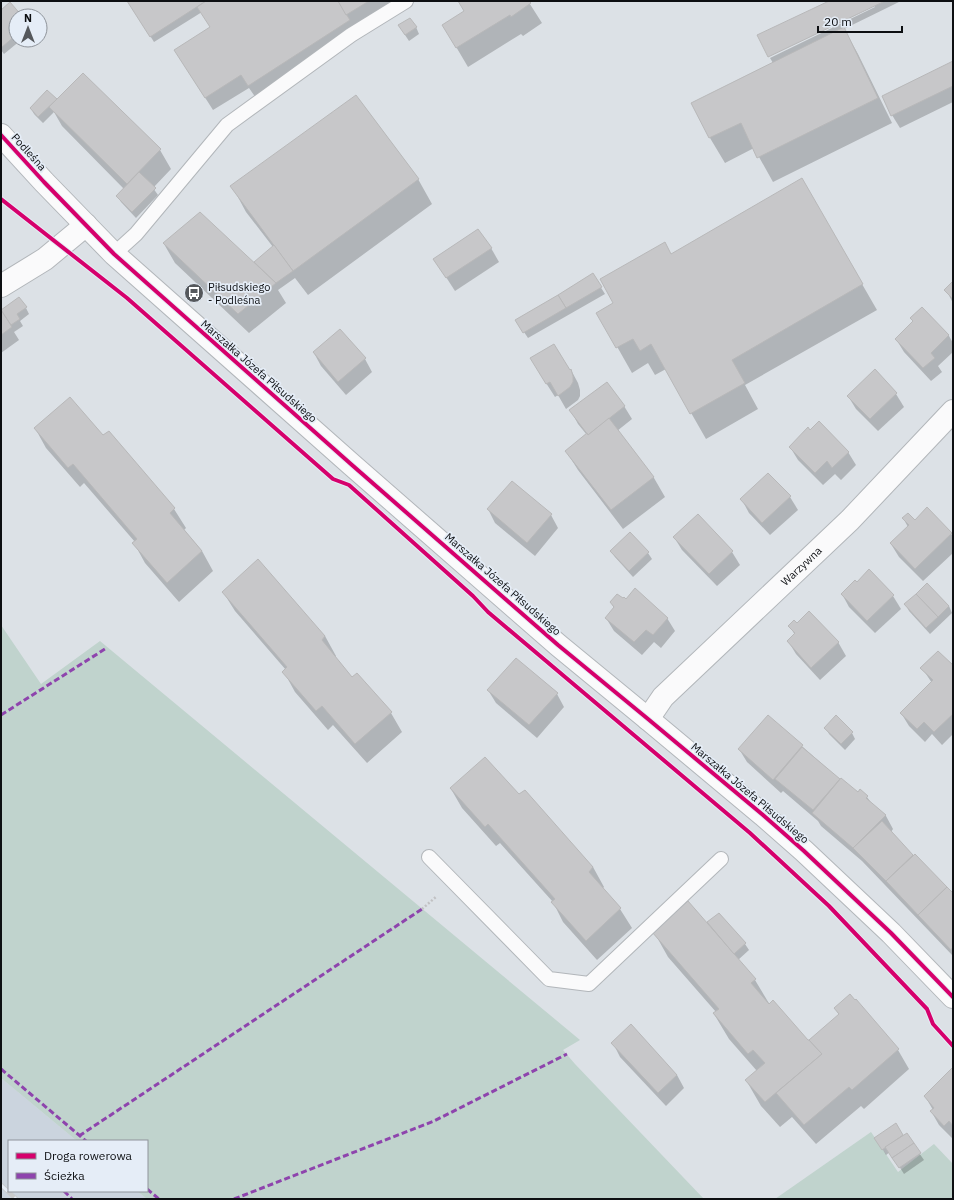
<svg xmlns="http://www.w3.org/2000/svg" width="954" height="1200" viewBox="0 0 954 1200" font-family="'IBM Plex Sans',sans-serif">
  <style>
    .built { fill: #cbd4de }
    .green { fill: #c0d3cd }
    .shadow { fill: #0003 }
    .building { fill: #c7c7c9; stroke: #b8b8b9 }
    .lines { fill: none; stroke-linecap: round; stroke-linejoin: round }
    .lane-casing { stroke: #b2b6ba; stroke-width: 16 }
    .street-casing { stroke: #b2b6ba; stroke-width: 24 }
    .secondary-casing { stroke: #b2b6ba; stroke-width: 24 }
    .path { stroke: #c1c1c3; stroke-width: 2.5; stroke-dasharray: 2 2; stroke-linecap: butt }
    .lane { stroke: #fafafb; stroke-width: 14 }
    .street { stroke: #fafafb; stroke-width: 22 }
    .secondary { stroke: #fafafb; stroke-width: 22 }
    .rail-casing { stroke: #c9cbcc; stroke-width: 4.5 }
    .rail { stroke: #e5edf7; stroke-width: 3; stroke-dasharray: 9; stroke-linecap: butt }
    .quiet { stroke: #8e44ad; stroke-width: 3; stroke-dasharray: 6 3; stroke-linecap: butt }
    .cycleway-casing { stroke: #e5edf7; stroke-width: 6 }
    .cycleway { stroke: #d6006c; stroke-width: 4 }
    .labels { text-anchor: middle; stroke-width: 3.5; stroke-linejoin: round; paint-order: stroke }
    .street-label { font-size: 11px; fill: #0d0f12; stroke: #e5edf7 }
    .poi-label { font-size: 11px; fill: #0d0f12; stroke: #e5edf7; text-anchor: start }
  </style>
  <rect width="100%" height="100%" fill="#dce1e6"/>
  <polygon class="built" points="1,1078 77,1141 9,1141 9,1191 137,1191 147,1199 1,1199"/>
  <g class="green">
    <polygon points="1,625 41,684 100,641 580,1040 563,1050 575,1064 704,1199 147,1199 137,1191 147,1191 147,1141 77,1141 1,1078"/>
    <polygon points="871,1132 898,1172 934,1144 953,1164 953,1199 775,1199"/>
  </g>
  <g class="shadow">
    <polygon points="128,1 398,1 256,98 249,88 213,110 183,63 211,28 202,12 154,42"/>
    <polygon points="459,1 528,1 542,23 523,36 521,34 468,67 455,45 466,12"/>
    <polygon points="831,1 901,1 844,29 858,54 892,123 773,182 754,148 725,163 710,138 693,103 773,63 770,58 875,7 874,5"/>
    <polygon points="1,12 21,16 16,16 16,40 21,40 4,54 1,50"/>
    <polygon points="416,27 419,34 409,41 403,32"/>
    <polygon points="953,62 953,102 900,128 892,115"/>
    <polygon points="47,91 57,101 160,150 171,169 153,188 158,195 136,218 121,202 117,196 124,189 62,126 54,112 43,123 34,114 31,108"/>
    <polygon points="418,179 432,204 308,295 295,278 278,290 286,303 249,333 175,263 164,244 258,268 255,262 273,247 246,212 232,186"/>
    <polygon points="802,180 877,310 745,385 758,409 706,439 666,369 655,375 648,363 632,373 598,313 614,303 671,255"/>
    <polygon points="491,248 499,262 455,291 435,260"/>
    <polygon points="593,275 605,294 528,338 520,326"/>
    <polygon points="953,282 953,303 946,290"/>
    <polygon points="26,308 29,314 20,321 23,326 14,332 19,340 1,353 1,312 4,316"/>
    <polygon points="922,308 949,336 953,343 953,352 938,366 942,372 931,381 904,352 896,339 914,322"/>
    <polygon points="314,353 365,359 372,372 346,395 321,366"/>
    <polygon points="571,370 578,383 580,390 580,396 578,400 566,409 558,395 555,397 539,372 570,371"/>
    <polygon points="875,370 896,394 904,407 878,431 856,409 848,396"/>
    <polygon points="624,406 632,419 617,431 654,478 665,497 623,529 578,470 566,451 587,435 578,424 571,411"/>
    <polygon points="35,428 103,437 108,432 174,509 186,528 184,530 202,551 213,571 179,602 145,563 134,543 135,542 84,483 80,487 46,448"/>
    <polygon points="790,447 848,452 856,465 841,480 835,474 823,485 798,460"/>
    <polygon points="790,497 798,510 770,535 749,513 742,500"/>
    <polygon points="927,508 953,536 953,553 923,581 899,557 891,544 908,527 903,518 915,521"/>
    <polygon points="488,509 551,515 558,528 535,556 495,523"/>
    <polygon points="698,515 732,552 740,565 717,586 682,550 674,537"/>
    <polygon points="630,534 648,553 652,559 633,577 615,557 611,551"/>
    <polygon points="223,592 325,636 336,656 335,657 352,678 391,713 402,732 367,763 333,725 328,730 295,692 284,672 286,670 235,611"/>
    <polygon points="842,594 893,596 901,609 875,633 849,607"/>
    <polygon points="622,600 667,618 675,631 661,648 654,642 642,655 614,631 606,618 614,608 611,602"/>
    <polygon points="906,605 949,606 952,613 930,634 909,611"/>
    <polygon points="790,627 838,642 846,656 820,680 796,654 788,641 795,635"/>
    <polygon points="953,667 953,734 942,745 932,734 925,742 909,726 901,713 932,683 922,668"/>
    <polygon points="488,690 557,694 564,707 537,738 496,703"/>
    <polygon points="768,716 840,780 858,794 867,797 872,804 886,816 893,829 891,832 913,856 953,894 953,956 862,861 821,826 818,821 783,791 781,793 747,762 739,749"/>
    <polygon points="826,728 852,733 855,739 845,750 829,734"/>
    <polygon points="451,789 519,795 593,867 604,887 602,889 620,909 632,928 597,960 563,922 553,902 500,843 496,846 462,808"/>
    <polygon points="719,914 745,944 749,950 738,960 755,980 770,1005 808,1042 839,1015 835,1008 898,1050 909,1069 864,1109 861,1106 816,1144 792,1117 780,1127 761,1106 746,1080 757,1071 729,1039 714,1014 716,1012 668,957 654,932 710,927 711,927 708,923"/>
    <polygon points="613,1043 677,1075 684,1088 666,1106 620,1057"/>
    <polygon points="953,1069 953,1137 952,1138 939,1125 931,1111 933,1110 925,1096"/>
    <polygon points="896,1125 903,1136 906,1134 924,1160 904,1174 890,1152 886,1155 876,1138"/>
  </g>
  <g class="building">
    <polygon points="127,1 206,1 150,37"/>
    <polygon points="206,1 338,1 350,20 248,86 241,75 205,98 174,50 210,27 197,7"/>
    <polygon points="338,1 369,1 346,15"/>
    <polygon points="458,1 529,1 531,3 511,17 510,15 456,48 442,25 464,11"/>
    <polygon points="829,1 885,1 768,57 757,35"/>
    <polygon points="10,2 22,16 16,16 16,35 1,48 1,10"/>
    <polygon points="410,18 417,27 405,35 398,25"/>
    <polygon points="844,27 878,98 757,158 741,123 709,138 691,103"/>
    <polygon points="953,61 953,86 891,116 882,96"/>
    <polygon points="83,73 161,149 127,184 49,107"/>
    <polygon points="47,90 57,99 38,117 30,108"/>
    <polygon points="356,95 419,179 293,271 230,186"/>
    <polygon points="139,172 156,188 132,212 116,196"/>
    <polygon points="802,178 863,284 732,360 745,383 690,414 651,344 640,351 633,339 616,348 596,313 613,303 600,279 665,242 671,254"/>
    <polygon points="200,212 276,283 238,314 163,243"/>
    <polygon points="478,229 492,248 446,278 433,259"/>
    <polygon points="274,245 293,271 276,283 254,262"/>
    <polygon points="593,273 602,287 566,308 558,295"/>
    <polygon points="953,281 953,299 944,290"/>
    <polygon points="558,295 566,308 523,333 515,320"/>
    <polygon points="19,297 27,307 17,314 20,319 11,325 1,310"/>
    <polygon points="922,307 949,335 931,353 935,358 923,368 895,339 913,321 910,318"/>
    <polygon points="1,310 12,327 1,335"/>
    <polygon points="340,329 366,358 338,382 313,352"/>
    <polygon points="554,344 570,370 571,369 573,376 573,382 570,387 558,396 550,382 546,384 530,358"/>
    <polygon points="875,369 897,393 870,419 847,396"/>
    <polygon points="607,382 625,406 588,435 569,410"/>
    <polygon points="70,397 103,435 109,431 175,508 170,513 202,551 167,583 132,543 137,539 73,464 68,468 34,428"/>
    <polygon points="609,418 654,477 611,510 565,451 587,433 588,435"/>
    <polygon points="819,421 849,452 832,468 827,461 815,473 789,447 808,427 810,430"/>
    <polygon points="768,473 791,496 762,523 740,499"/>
    <polygon points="512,481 552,514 527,543 487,509"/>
    <polygon points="927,507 952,533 915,569 890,543 909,525 902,518 908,513 915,520"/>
    <polygon points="698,514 733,551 709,574 673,537"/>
    <polygon points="630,532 649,552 629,571 610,551"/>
    <polygon points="258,559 325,636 322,640 352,677 357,673 392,712 355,744 322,706 316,711 282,672 287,667 222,592"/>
    <polygon points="869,569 894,595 867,621 841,594 855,580 857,582"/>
    <polygon points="927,583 949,606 938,617 916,594"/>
    <polygon points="635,588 668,618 653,635 646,630 634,642 605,618 614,607 610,602 617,594 623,598 624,597 626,599"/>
    <polygon points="916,594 938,617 926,628 904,604"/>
    <polygon points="809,611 839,642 811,668 787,641 795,633 788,626 794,620 797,623"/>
    <polygon points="938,651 953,665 953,714 934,732 924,722 917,729 900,713 933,680 920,668"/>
    <polygon points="516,658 558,693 529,725 487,690"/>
    <polygon points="768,715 803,745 773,780 738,749"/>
    <polygon points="836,715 853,732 841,744 824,728"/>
    <polygon points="802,747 840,779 813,810 775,779"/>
    <polygon points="485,757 519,794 525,790 593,867 589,872 621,908 586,941 551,902 555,899 488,824 485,827 450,788"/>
    <polygon points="841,778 858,792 860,789 868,796 866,798 886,815 853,848 812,813"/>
    <polygon points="882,821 913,855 886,881 853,848"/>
    <polygon points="915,854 947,887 918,915 886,881"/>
    <polygon points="947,887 953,893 953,947 951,950 918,915"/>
    <polygon points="688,901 756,979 751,983 769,1004 773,1000 808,1040 809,1040 822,1054 765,1102 745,1080 765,1063 753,1050 748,1054 713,1013 719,1009 652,932"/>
    <polygon points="719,913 746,943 734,954 707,922"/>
    <polygon points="850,994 855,1000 856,999 899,1049 852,1090 849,1087 804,1125 776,1093 822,1054 809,1040 839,1014 834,1008"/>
    <polygon points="631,1024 677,1075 658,1093 611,1043"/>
    <polygon points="953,1067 953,1126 949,1121 944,1126 930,1111 934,1108 924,1096"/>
    <polygon points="896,1123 903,1135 882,1150 874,1138"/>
    <polygon points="907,1133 914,1143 892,1158 885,1147"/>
    <polygon points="914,1143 921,1153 899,1168 892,1158"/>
  </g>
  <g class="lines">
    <g class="lane-casing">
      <g id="lane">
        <polyline points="114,254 136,234 227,125 351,35 406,1"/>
        <polyline points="429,857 549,979 589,984 721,859"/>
      </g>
    </g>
    <g class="street-casing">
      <g id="street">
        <polyline points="1,286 45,259 86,225"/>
        <path id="s1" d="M648 719 663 697 850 520 953 411"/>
      </g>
    </g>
    <g class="secondary-casing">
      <polyline id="secondary" points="1,135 44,182 114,254 352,465 558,645 648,719 763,815 804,851 891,933 953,997"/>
    </g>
    <polyline class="path" points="422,909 437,896"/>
    <use href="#lane" class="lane"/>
    <use href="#street" class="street"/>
    <use href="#secondary" class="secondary"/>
    <g class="rail-casing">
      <polyline id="rail" points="1,1185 16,1199"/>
    </g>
    <use href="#rail" class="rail"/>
    <g class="quiet">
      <polyline points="1,715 105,649"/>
      <polyline points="1,1069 86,1141"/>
      <polyline points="79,1136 422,909"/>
      <polyline points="147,1189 159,1199"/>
      <polyline points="64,1191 72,1199"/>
      <polyline points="234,1199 434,1121 567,1054"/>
    </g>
    <g class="cycleway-casing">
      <g id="cycleway">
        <polyline points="1,135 44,182 114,254 352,465 558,645 648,719 763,815 804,851 891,933 953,997"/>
        <polyline points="1,199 127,298 333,479 349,485 473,596 488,612 750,833 829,906 927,1009 933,1024 953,1046"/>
      </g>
    </g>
    <use href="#cycleway" class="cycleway"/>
  </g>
  <defs>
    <g id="bus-disc" transform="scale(1)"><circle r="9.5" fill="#55585c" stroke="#e5edf7"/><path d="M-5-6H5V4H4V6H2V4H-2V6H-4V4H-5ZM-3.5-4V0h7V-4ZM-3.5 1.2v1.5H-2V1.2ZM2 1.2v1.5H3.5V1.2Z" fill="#fff"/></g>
  </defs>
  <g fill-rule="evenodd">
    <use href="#bus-disc" x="194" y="293"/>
  </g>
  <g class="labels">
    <g class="street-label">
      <text transform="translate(29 152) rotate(48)" y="4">Podleśna</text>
      <text transform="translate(259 371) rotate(41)" y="4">Marszałka Józefa Piłsudskiego</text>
      <text dy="4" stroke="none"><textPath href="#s1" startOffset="217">Warzywna</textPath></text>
      <text transform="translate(503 584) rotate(41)" y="4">Marszałka Józefa Piłsudskiego</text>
      <text transform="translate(750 793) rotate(40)" y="4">Marszałka Józefa Piłsudskiego</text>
    </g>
    <g class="poi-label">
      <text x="208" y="291">Piłsudskiego<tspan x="208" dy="13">- Podleśna</tspan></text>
    </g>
  </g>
  <rect width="954" height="1200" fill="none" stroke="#0d0f12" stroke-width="4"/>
  <rect x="8" y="1140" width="140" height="52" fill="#e5edf7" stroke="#8f949b"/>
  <rect x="16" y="1153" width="20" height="6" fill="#d6006c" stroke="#8f949b"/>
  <text x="44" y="1160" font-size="12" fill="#0d0f12">Droga rowerowa</text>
  <rect x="16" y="1173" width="20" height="6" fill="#8e44ad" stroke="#8f949b"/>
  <text x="44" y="1180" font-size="12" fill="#0d0f12">Ścieżka</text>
  <g transform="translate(28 28)"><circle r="19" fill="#e5edf7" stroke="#8f949b"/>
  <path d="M0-3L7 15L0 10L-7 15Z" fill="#55585c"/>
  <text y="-6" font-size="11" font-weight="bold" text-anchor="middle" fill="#0d0f12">N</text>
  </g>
  <path d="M818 26v6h84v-6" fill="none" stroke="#0d0f12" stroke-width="2"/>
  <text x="824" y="26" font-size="12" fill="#0d0f12" stroke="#e5edf7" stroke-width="3" paint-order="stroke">20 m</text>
</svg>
